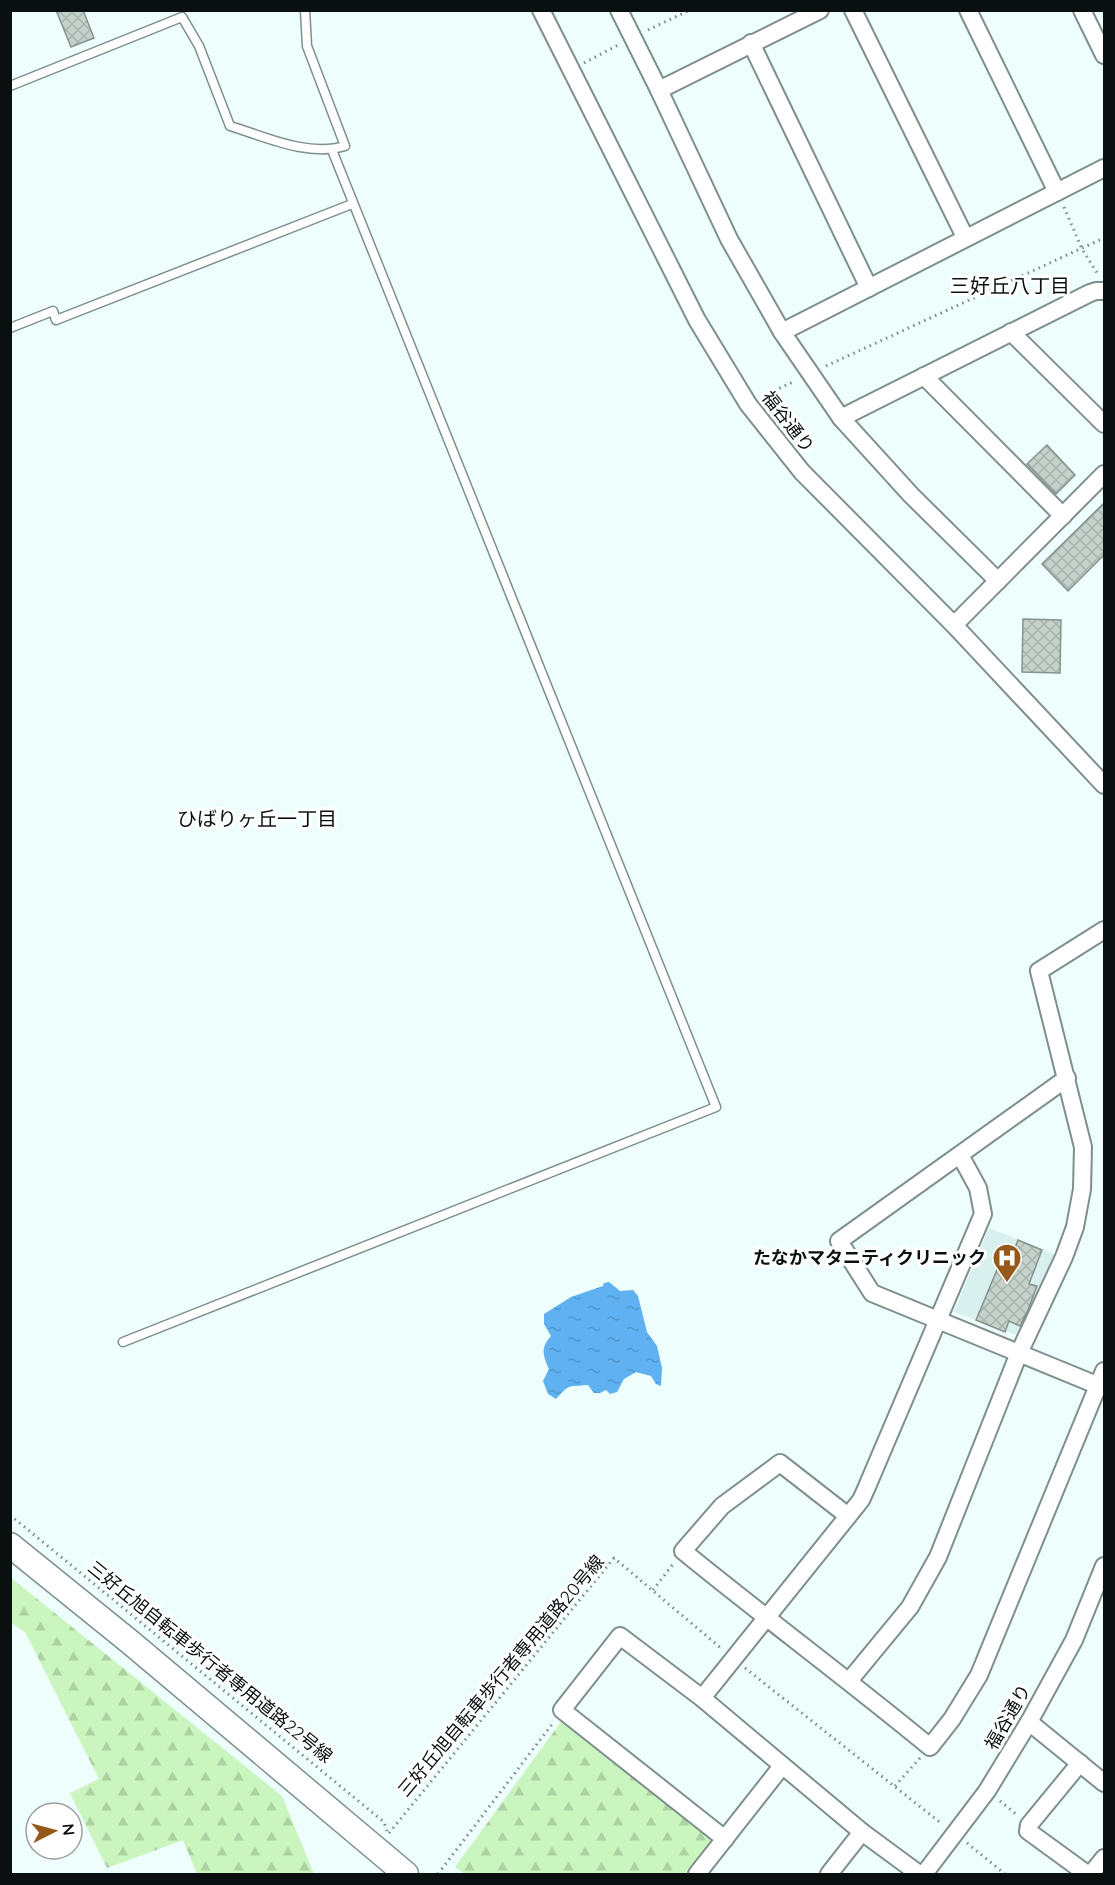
<svg xmlns="http://www.w3.org/2000/svg" width="1115" height="1885" viewBox="0 0 1115 1885" font-family="Quicksand,'Noto Sans JP',sans-serif">
  <style>
    .built { fill: #d8f1ef }
    .forest { fill: url(#forest-firs) }
    .water { fill: url(#water-ripples) }
    .building { fill: url(#building-cross-hatch); stroke: #86938d; stroke-width: 1.5 }
    .lines { fill: none; stroke-linecap: round; stroke-linejoin: round }
    .lane-casing { stroke: #7f8f8e; stroke-width: 11 }
    .street-casing { stroke: #7f8f8e; stroke-width: 20 }
    .secondary-casing { stroke: #7f8f8e; stroke-width: 27 }
    .path { stroke: #7c8787; stroke-width: 3; stroke-dasharray: 1.5 4.5; stroke-linecap: butt }
    .lane { stroke: #fff; stroke-width: 8 }
    .street { stroke: #fff; stroke-width: 16 }
    .secondary { stroke: #fff; stroke-width: 24 }
    .labels { text-anchor: middle; stroke-width: 6; stroke-linejoin: round; paint-order: stroke }
    .street-label { font-size: 18px; fill: #0a0f0f; stroke: #fff }
    .poi-label { font-size: 18px; font-weight: bold; fill: #0a0f0f; stroke: #fff; text-anchor: end }
    .neighbourhood-label { font-size: 20px; fill: #0a0f0f; stroke: #fff }
  </style>
  <defs>
    <pattern id="forest-firs" width="22" height="20" patternUnits="userSpaceOnUse" patternTransform="scale(1.5)"><rect width="22" height="20" fill="#caf5bf"/><path d="M5 1l3.5 6h-7zM16 11l3.5 6h-7z" fill="#acd1a3"/></pattern>
    <pattern id="water-ripples" width="26" height="14" patternUnits="userSpaceOnUse" patternTransform="scale(1.5)"><rect width="26" height="14" fill="#5fb1f1"/><path d="M2 4q2-2 4 0t4 0M15 11q2-2 4 0t4 0" fill="none" stroke="#5197cd"/></pattern>
    <pattern id="building-cross-hatch" width="8" height="8" patternUnits="userSpaceOnUse" patternTransform="scale(1.5)"><rect width="8" height="8" fill="#c4d2cb"/><path d="M0 0l8 8M0 8l8-8" fill="none" stroke="#a7b3ad"/></pattern>
  </defs>
  <rect width="100%" height="100%" fill="#edfefd"/>
  <polygon class="built" points="989,1228 1059,1256 1027,1339 954,1312"/>
  <g class="forest">
    <polygon points="10,1577 282,1796 314,1874 197,1874 183,1840 107,1868 70,1793 99,1779 25,1632 11,1623"/>
    <polygon points="563,1719 712,1839 684,1874 465,1874 455,1867"/>
  </g>
  <path class="water" d="M609 1282 620 1291 633 1290 638 1296 647 1332 657 1346 662 1368 661 1386 656 1384 651 1376 636 1372 624 1379 617 1392 610 1394 606 1390 600 1393H594L588 1385C569 1387 570 1383 556 1399L548 1394 543 1381 549 1369C543 1355 540 1348 551 1336L544 1324V1314L571 1297 603 1286 604 1283Z"/>
  <g class="building">
    <polygon points="56,10 83,10 94,38 71,47"/>
    <polygon points="1047,445 1075,475 1056,494 1027,464"/>
    <polygon points="1104,503 1104,555 1068,591 1042,564"/>
    <polygon points="1023,619 1061,620 1060,673 1022,672"/>
    <polygon points="1018,1240 1042,1250 1029,1284 1037,1286 1028,1310 1020,1326 1009,1321 1005,1332 976,1320 999,1265 1007,1268"/>
  </g>
  <g class="lines">
    <g class="lane-casing">
      <g id="lane">
        <path d="M10 86 182 17 199 46 230 126C266 137 308 157 345 146L307 46 305 10"/>
        <polyline points="10,328 53,311 56,320 352,204"/>
        <polyline points="123,1342 716,1107 332,150"/>
      </g>
    </g>
    <g class="street-casing">
      <g id="street">
        <polyline points="541,10 697,320 748,404 802,472 954,625 1104,785"/>
        <polyline points="619,10 659,90 729,239 782,332 841,418 911,495 998,581"/>
        <polyline points="853,10 965,237"/>
        <polyline points="968,10 1057,192"/>
        <polyline points="1082,10 1104,55"/>
        <polyline points="751,43 869,288"/>
        <polyline points="659,90 820,10"/>
        <polyline points="782,332 1104,168"/>
        <polyline points="1011,332 1104,424"/>
        <polyline points="924,376 1063,516"/>
        <polyline points="841,418 1090,293 1096,291 1104,291"/>
        <polyline points="954,625 1104,474"/>
        <polyline points="1067,1078 839,1241 872,1293 1104,1388"/>
        <path d="M848 1516 780 1463 722 1506 683 1551C765 1618 849 1680 930 1747L952 1719 979 1675 1104 1371"/>
        <polyline points="849,1681 910,1607 938,1557 1019,1353 1064,1257 1075,1227 1082,1189 1083,1147 1039,971 1104,930"/>
        <polyline points="702,1698 861,1500 866,1489 983,1214 978,1188 960,1155"/>
        <polyline points="1029,1722 1104,1783"/>
        <polyline points="1080,1763 1029,1825 1028,1831 1087,1874"/>
        <polyline points="725,1839 562,1710 620,1636 702,1698 862,1832 919,1874"/>
        <polyline points="697,1874 782,1766"/>
        <polyline points="829,1874 862,1832"/>
        <polyline points="924,1874 987,1791 1029,1722 1074,1640 1104,1566"/>
        <polyline points="1091,1874 1104,1858"/>
      </g>
    </g>
    <g class="secondary-casing">
      <polyline id="secondary" points="10,1545 130,1642 406,1874"/>
    </g>
    <g class="path">
      <polyline points="648,30 690,10"/>
      <polyline points="584,63 618,45"/>
      <polyline points="1064,207 1082,249 1099,276"/>
      <polyline points="826,366 1104,238"/>
      <polyline points="763,396 795,381"/>
      <polyline points="10,1515 384,1822 387,1831"/>
      <polyline points="653,1590 673,1564"/>
      <polyline points="745,1668 942,1824"/>
      <polyline points="895,1786 920,1758"/>
      <polyline points="1000,1801 1016,1814"/>
      <polyline points="389,1833 614,1558 722,1649"/>
      <polyline points="967,1843 1005,1874"/>
      <polyline points="438,1874 553,1723"/>
    </g>
    <use href="#lane" class="lane"/>
    <use href="#street" class="street"/>
    <use href="#secondary" class="secondary"/>
  </g>
  <defs>
    <g id="hospital-pin" transform="scale(1.5)"><path d="M0 17L-7.5 6A9.5 9.5 0 1 1 7.5 6Z" fill="#96591c" stroke="#fff"/><path d="M-5-5h3v3.5h4V-5h3V5h-3V1.5h-4V5h-3Z" fill="#fff"/></g>
  </defs>
  <g fill-rule="evenodd">
    <use href="#hospital-pin" x="1007" y="1258"/>
  </g>
  <g class="labels">
    <g class="street-label">
      <text transform="translate(788 422) rotate(52)" y="6">福谷通り</text>
      <text transform="translate(210 1662) rotate(39)" y="6">三好丘旭自転車歩行者専用道路22号線</text>
      <text transform="translate(501 1676) rotate(-50)" y="6">三好丘旭自転車歩行者専用道路20号線</text>
      <text transform="translate(1008 1717) rotate(-60)" y="6">福谷通り</text>
    </g>
    <g class="poi-label">
      <text x="986" y="1264">たなかマタニティクリニック</text>
    </g>
    <g class="neighbourhood-label">
      <text x="1010" y="293">三好丘八丁目</text>
      <text x="257" y="826">ひばりヶ丘一丁目</text>
    </g>
  </g>
  <rect width="1115" height="1885" fill="none" stroke="#0a0f0f" stroke-width="24"/>
  <g transform="translate(54 1831) rotate(84)"><circle r="28" fill="#ffffff" stroke="#9d9f9f" stroke-width="1.5"/>
  <path d="M0-4.5L10 22L0 15L-10 22Z" fill="#96591c"/>
  <text y="-9" font-size="16" font-weight="bold" text-anchor="middle" fill="#0a0f0f">N</text>
  </g>
</svg>
